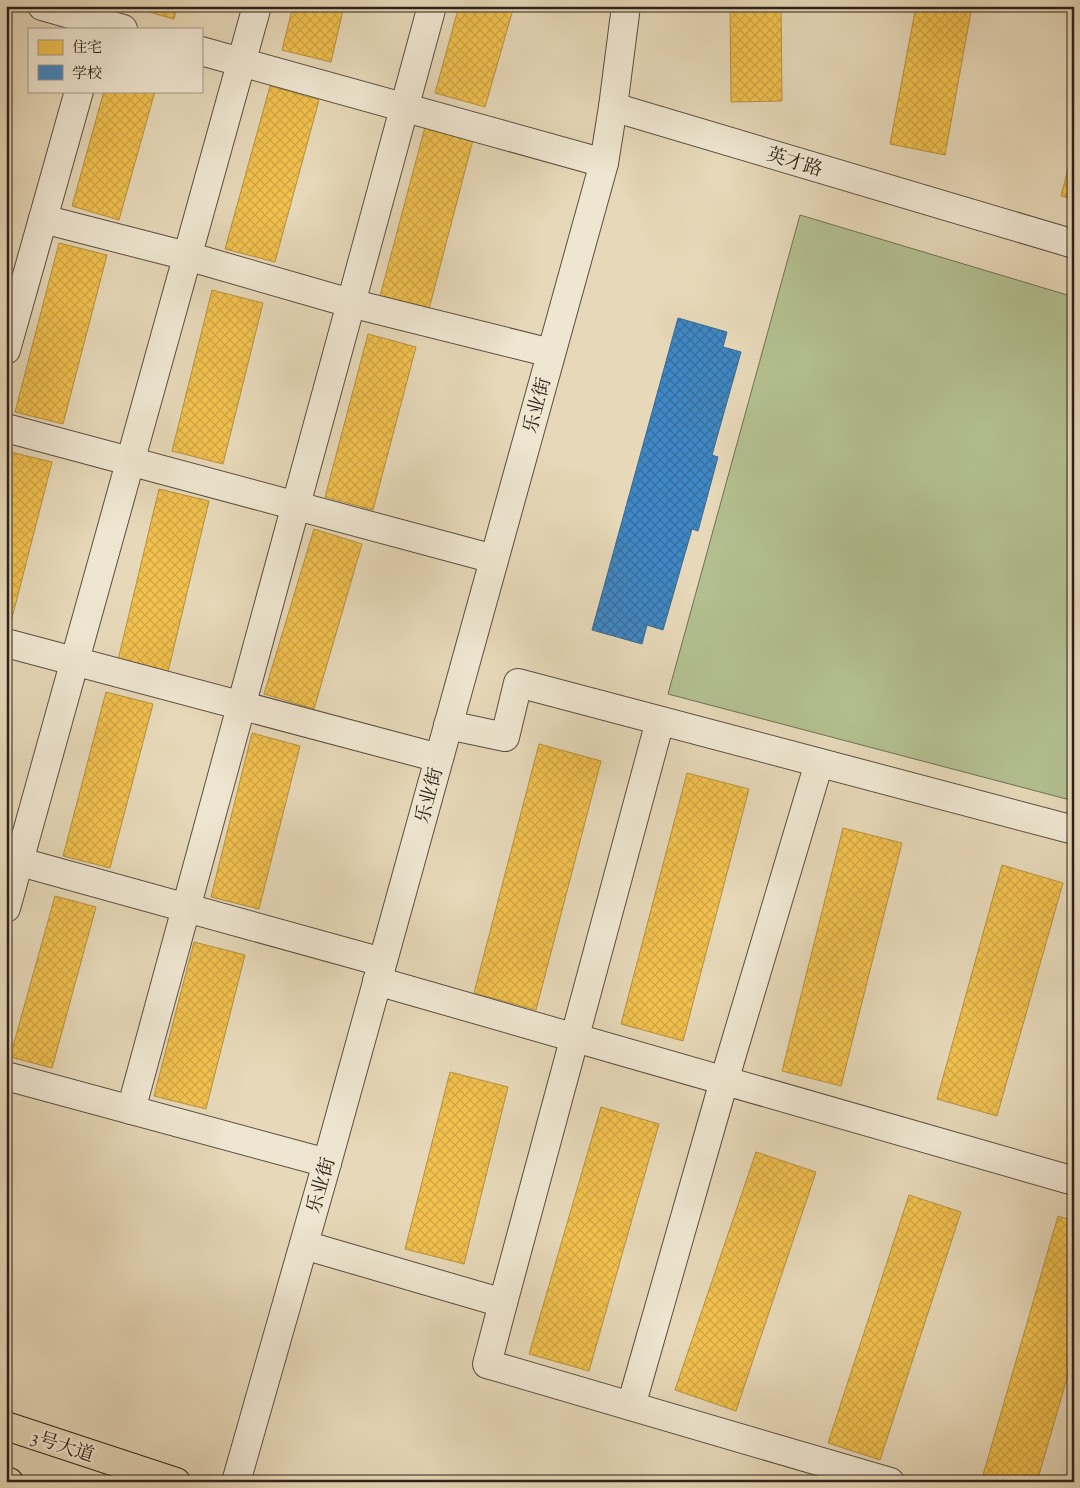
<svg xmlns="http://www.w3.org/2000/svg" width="1080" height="1488" viewBox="0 0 1080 1488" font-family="'Sorts Mill Goudy','Noto Serif SC',serif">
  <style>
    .grass { fill: #b3bf90; stroke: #707054 }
    .homes { fill: url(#homes-cross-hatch); stroke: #b7913e }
    .schools { fill: url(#schools-cross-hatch); stroke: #3a6991 }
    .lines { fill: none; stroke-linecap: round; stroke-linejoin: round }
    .street-casing { stroke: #5b4f41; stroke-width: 30 }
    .primary-casing { stroke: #2d2119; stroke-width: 30 }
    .street { stroke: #efe6d1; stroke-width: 28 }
    .primary { stroke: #e6d8b8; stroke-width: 28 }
    .labels { text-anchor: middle; stroke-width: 5; stroke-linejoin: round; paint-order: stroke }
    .street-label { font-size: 19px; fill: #2d2119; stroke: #efe6d1 }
  </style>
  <defs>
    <pattern id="homes-cross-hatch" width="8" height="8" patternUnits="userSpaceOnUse" patternTransform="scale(1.25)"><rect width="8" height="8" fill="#f2c14e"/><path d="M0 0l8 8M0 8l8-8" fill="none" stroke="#d0a644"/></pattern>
    <pattern id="schools-cross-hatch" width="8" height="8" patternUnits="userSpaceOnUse" patternTransform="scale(1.25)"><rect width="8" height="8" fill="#3f88c5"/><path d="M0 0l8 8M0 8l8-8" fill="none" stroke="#356f9f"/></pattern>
  </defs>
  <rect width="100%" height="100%" fill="#e6d8b8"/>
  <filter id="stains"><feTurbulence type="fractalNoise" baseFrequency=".004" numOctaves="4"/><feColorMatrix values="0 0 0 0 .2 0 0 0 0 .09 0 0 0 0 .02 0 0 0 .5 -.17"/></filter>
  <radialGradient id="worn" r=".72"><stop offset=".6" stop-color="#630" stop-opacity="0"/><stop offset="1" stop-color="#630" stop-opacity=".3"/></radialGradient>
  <polygon class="grass" points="800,215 1074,297 1074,801 668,694"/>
  <g class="homes">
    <polygon points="128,6 177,6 174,19"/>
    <polygon points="293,6 344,6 331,62 282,50"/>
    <polygon points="459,6 514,6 485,107 435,93"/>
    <polygon points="730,6 781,6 782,101 731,102"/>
    <polygon points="916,6 972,6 945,155 890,144"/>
    <polygon points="270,86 319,100 275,262 225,249"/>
    <polygon points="104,91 155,91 119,220 72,206"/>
    <polygon points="425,127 473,140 429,309 380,296"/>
    <polygon points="1074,146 1074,199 1061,196"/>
    <polygon points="59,243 107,255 63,424 15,412"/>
    <polygon points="212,290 263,303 223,464 172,451"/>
    <polygon points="368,334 416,347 373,510 325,497"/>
    <polygon points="6,451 52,462 10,626 6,625"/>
    <polygon points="159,489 209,501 168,672 118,660"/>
    <polygon points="314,529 362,544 314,709 264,694"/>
    <polygon points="106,692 153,704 110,868 63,856"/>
    <polygon points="252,733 300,746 259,909 211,897"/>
    <polygon points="539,744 601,761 536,1010 474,993"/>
    <polygon points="687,773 749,789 683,1041 621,1024"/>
    <polygon points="843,828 902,843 841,1086 782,1071"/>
    <polygon points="1002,865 1063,883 997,1116 937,1099"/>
    <polygon points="55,896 96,907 52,1068 10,1057"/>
    <polygon points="194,942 245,955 206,1109 154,1096"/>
    <polygon points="450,1072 508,1087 464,1264 405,1249"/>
    <polygon points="601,1107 659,1124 589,1371 529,1354"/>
    <polygon points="756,1152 816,1172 736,1411 675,1390"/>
    <polygon points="909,1195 961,1212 880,1460 828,1443"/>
    <polygon points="1058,1216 1074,1221 1074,1354 1037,1482 981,1482"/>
  </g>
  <polygon class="schools" points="678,318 727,332 723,347 741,352 712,455 718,457 698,531 692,529 663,630 647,625 642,644 592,630"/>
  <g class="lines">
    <g class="street-casing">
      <g id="street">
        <polyline points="42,6 123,29"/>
        <polyline points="626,6 613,107 1074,244"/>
        <polyline points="201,51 604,163"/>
        <polyline points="43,219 187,256 350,303 551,353"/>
        <polyline points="6,350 79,91"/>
        <polyline points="6,428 494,559"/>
        <polyline points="6,643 439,758"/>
        <polyline points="448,725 505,737 518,683 1074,830"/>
        <polyline points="6,858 382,962"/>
        <polyline points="6,908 257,6"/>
        <polyline points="377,981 1074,1181"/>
        <polyline points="6,1076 327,1163"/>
        <polyline points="131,1110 432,6"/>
        <polyline points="304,1245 503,1303 487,1364 890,1482"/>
        <polyline points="503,1303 660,721"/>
        <polyline points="631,1406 724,1081 819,763"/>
        <polyline points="236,1482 327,1163 604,163 613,107"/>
      </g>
    </g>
    <g class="primary-casing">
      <g id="primary">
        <polyline points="6,1426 176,1482"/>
        <polyline points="6,1481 9,1482"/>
      </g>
    </g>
    <use href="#street" class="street"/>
    <use href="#primary" class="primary"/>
  </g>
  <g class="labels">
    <g class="street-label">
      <text transform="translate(795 161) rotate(17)" y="7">英才路</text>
      <text transform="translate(536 405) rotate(-75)" y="7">乐业街</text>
      <text transform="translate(428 795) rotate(-75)" y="7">乐业街</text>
      <text transform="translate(320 1185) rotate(-74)" y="7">乐业街</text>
      <text transform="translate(63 1445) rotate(18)" y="7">3号大道</text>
    </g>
  </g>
  <rect width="1080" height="1488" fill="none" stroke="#e6d8b8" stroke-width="25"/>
  <rect x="8" y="8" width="1065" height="1473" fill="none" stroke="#2d2119" stroke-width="2.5"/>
  <rect x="12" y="12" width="1055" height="1463" fill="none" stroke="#2d2119"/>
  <rect x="28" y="28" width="175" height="65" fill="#efe6d1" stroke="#a19787"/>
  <rect x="38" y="40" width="25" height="15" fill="#f2c14e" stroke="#a19787"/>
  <text x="72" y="52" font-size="15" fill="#2d2119">住宅</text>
  <rect x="38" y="65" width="25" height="15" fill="#3f88c5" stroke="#a19787"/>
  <text x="72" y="78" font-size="15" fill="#2d2119">学校</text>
  <rect width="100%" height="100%" filter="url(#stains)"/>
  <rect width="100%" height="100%" fill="url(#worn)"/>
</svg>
